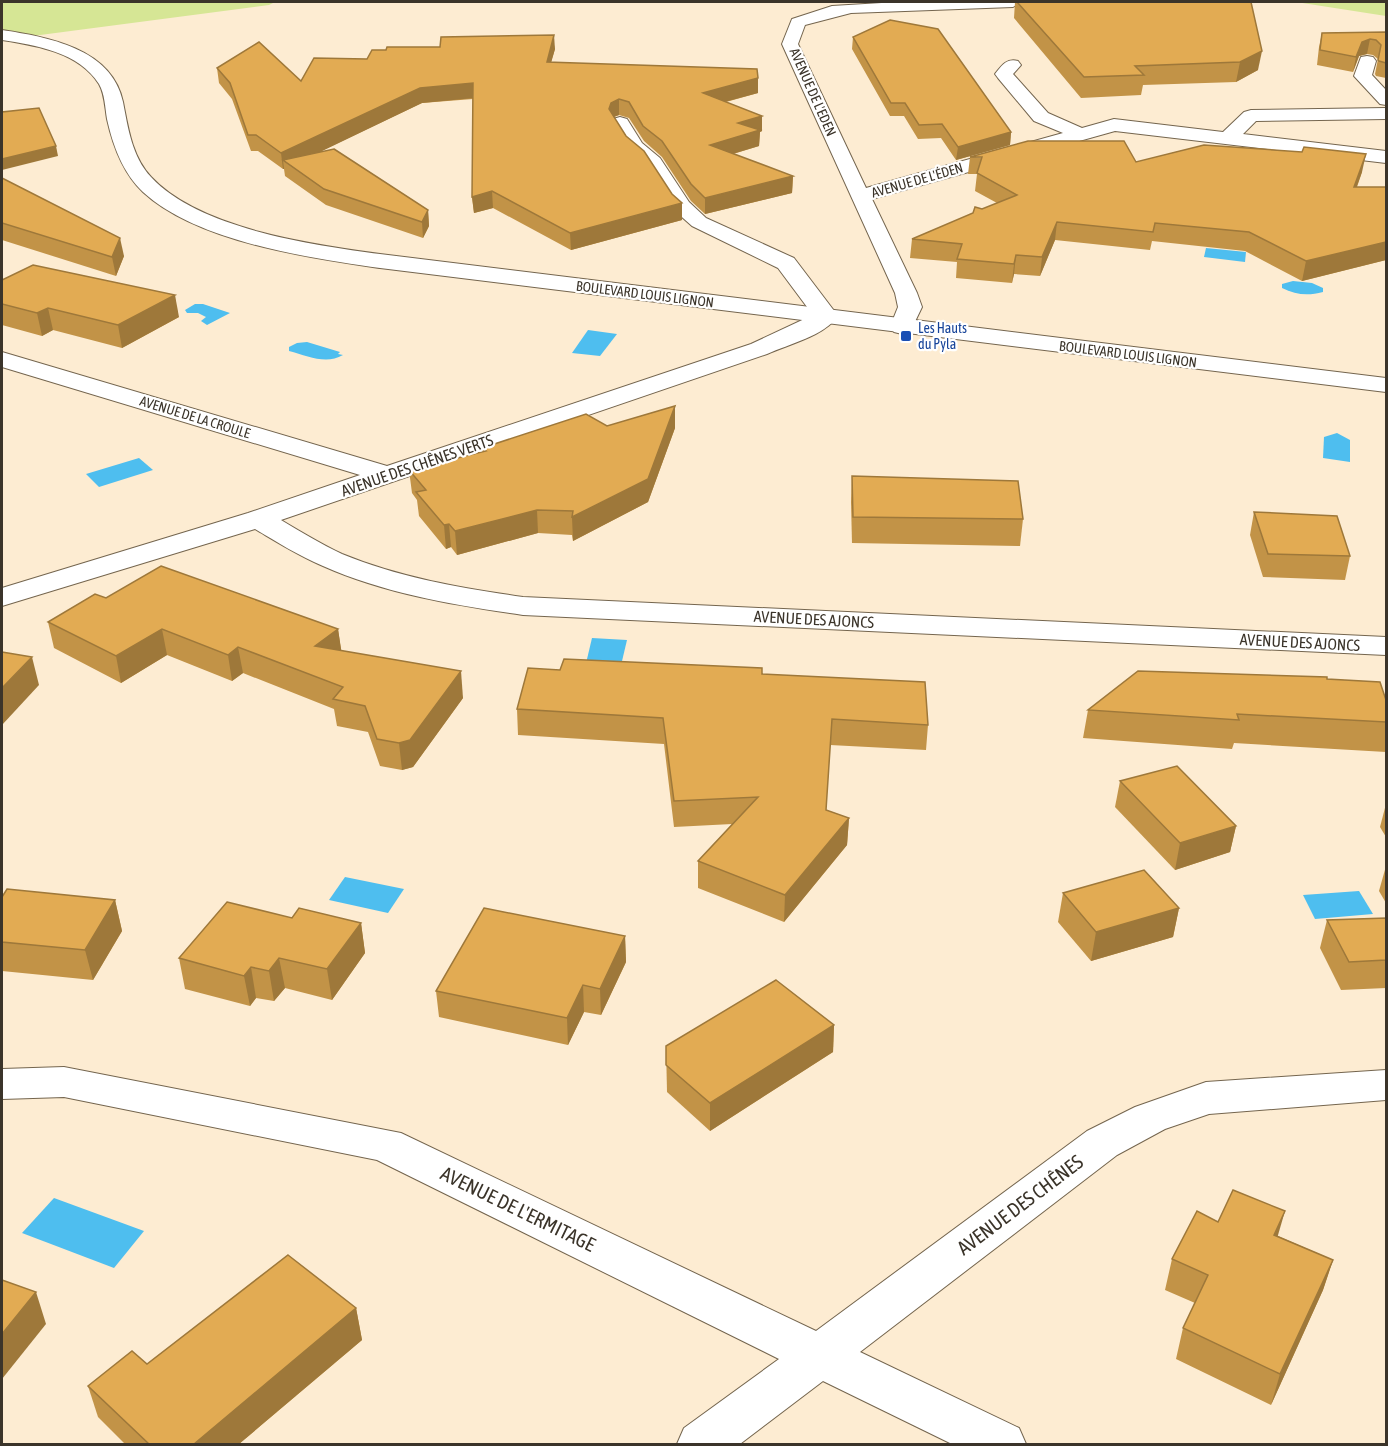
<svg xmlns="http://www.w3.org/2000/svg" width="1388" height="1446" viewBox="0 0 1388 1446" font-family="'Asap Condensed',sans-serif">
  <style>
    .green { fill: #d6e695 }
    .water { fill: #4ebeef }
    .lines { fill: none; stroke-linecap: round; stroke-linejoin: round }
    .minor-casing { stroke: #74654e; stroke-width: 2 }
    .secondary-casing { stroke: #74654e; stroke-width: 2 }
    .minor { fill: #fff; fill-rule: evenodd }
    .secondary { fill: #fff; fill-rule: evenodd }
    .wall { fill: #c29347 }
    .shaded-wall { fill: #9e783a }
    .building { fill: #e2ab53; stroke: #9e783a; stroke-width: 1.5 }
    .transit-dot { fill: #1a4fb4; stroke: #fff; stroke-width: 2 }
    .labels { text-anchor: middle; stroke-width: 4.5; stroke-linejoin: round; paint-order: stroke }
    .far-street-label { font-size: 14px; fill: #3b342a; stroke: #fff }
    .far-transit-label { font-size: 14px; fill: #164399; stroke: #fff; text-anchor: start }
    .street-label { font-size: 16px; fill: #3b342a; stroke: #fff }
    .near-street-label { font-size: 20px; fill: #3b342a; stroke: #fff }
  </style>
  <rect width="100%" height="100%" fill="#fdecd2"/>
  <g class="green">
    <polygon points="2,2 275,2 269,5 2,40"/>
    <polygon points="1296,2 1386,2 1386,16"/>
  </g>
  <g class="water">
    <polygon points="1206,248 1246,252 1245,262 1204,257"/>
    <path d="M1293 281 1312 283 1323 288V292C1308 296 1296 295 1282 288V284Z"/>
    <polygon points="195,304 203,304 230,313 207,325 201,321 206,317 198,313 187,313 185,310"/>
    <polygon points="588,330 617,334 600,356 572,353"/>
    <path d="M307 342 340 352 338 354 343 355C326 365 308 356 289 351V347L297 343Z"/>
    <polygon points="1337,433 1350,440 1350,462 1323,458 1324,437"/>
    <polygon points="139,458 153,470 99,487 86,474"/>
    <polygon points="592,638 627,640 618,678 583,676"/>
    <polygon points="345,877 404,889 388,913 329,900"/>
    <polygon points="1359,891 1373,914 1315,919 1303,895"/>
    <polygon points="54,1198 144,1231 114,1268 22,1233"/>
  </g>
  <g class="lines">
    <g class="minor-casing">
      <g id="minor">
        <path d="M898 2H1021L1013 7 851 13 805 25 798 44 866 188 1063 133 1034 121 998 78 995 74C1002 65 1007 58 1018 61L1021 65 1013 74 1048 113 1082 128 1114 119 1223 132 1244 112 1251 110 1386 108V119L1256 121 1243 134 1386 151V163L1115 131 872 199 917 293 922 307 910 332 902 334 894 332 890 327 898 307 895 293 782 44 792 19 832 6Z"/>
        <polygon points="1367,56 1373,57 1376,61 1372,75 1386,90 1386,105 1380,104 1354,76 1361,57"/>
        <path d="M620 117 627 119 642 143 660 158 689 202 706 218 794 258 838 316C824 336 789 344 767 354L281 520C301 532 321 544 342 554 400 578 462 588 523 597L1386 637V655L523 615C455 605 386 594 323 566 299 556 277 542 255 529L2 606V588L248 513 360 475 2 367V352L387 466 751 344 813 315 778 268 692 226 674 210 646 166 628 151 611 123 613 119Z"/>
        <polygon points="64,1067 401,1133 816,1331 1087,1131 1135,1107 1206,1082 1386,1070 1386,1100 1209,1114 1165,1129 1117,1155 860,1352 1019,1428 1026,1444 952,1444 823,1381 740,1444 677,1444 684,1428 779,1359 377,1160 64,1097 2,1099 2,1069"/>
      </g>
    </g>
    <g class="secondary-casing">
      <path id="secondary" d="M2 30C47 37 112 48 123 102 128 128 132 157 151 177 199 229 313 245 380 254L1386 378V392L380 268C310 258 197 242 143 192 123 173 113 146 107 119 105 108 105 94 99 84 79 52 35 45 2 40Z"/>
    </g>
    <use href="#minor" class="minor"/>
    <use href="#secondary" class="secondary"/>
  </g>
  <g class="wall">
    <polygon points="1015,2 1251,2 1258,70 1236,82 1143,85 1141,95 1081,98 1014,18"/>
    <polygon points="1386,32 1386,78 1376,76 1375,74 1378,59 1373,55 1367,54 1359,56 1353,72 1317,65 1319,47 1322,33"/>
    <polygon points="853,37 1011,132 1010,145 956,160 941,138 918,139 904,116 890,116 852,49"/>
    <polygon points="555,49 551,62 758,78 758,93 726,102 762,116 762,131 760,132 759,146 733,154 793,176 792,193 705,214 691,201 662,157 644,141 629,118 619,115 614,117 626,136 672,194 682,203 682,220 571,250 493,208 474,213 472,197 473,99 422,103 321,151 428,210 429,226 423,238 326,205 285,176 284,169 283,169 258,151 251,151 232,99 219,83 217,68 301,81 367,59"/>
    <polygon points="970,157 1136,162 1362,172 1357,187 1386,187 1386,273 1386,260 1302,281 1245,251 1152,241 1150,250 1055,240 1040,276 1014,274 1012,283 956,278 957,262 910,258 912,239 997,203 975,191 977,174 968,174"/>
    <polygon points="2,178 124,256 116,276 2,240"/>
    <polygon points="2,280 179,317 122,348 53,330 42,336 2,325"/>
    <polygon points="675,406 675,428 648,502 573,541 572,535 538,533 457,555 451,547 446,549 419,516 417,500 412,493 409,470 482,452 482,448 607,426"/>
    <polygon points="852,476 1023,519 1020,546 852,543 851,502"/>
    <polygon points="1254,512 1350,556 1345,580 1263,577 1250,535"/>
    <polygon points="106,598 338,629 341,650 463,698 413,767 402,770 380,766 368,732 337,726 334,709 243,673 232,681 167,655 121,683 54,648 48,622"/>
    <polygon points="560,670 762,674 928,725 926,750 830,745 826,810 849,818 847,845 784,922 698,888 698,861 732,824 674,827 664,744 518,735 517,709"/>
    <polygon points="1386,700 1386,752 1234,743 1232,749 1083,738 1088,710"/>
    <polygon points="1120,781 1236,826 1230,852 1175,870 1115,807"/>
    <polygon points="1386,804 1386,837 1380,827"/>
    <polygon points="1386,866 1386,903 1379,891"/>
    <polygon points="1063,893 1179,908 1173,937 1091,961 1058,922"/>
    <polygon points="2,897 115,900 122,931 93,980 2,971"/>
    <polygon points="292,918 361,923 365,953 332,1000 285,988 274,1001 256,998 250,1006 185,989 179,958"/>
    <polygon points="1386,918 1386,988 1341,990 1320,948 1327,920"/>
    <polygon points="625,936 626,962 601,1015 584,1012 568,1045 439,1017 436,991"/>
    <polygon points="834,1025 833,1052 710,1131 667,1092 666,1046"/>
    <polygon points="1218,1222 1278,1236 1333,1260 1323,1290 1271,1405 1176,1359 1183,1328 1195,1303 1165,1290 1172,1259"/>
    <polygon points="356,1308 362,1340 239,1444 125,1444 98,1417 88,1386 147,1364"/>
  </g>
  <g class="shaded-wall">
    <polygon points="554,35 555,49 547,77 547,62"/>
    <polygon points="1370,39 1367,54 1359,56 1353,72 1356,57 1362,42"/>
    <polygon points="1262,51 1258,70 1236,82 1240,62"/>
    <polygon points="758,78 758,93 702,108 703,93"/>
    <polygon points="473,83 474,98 422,103 291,166 283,160 284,169 283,169 281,153 420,88"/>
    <polygon points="619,99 619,115 611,118 609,109 611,103"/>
    <polygon points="762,116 762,131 760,132 759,146 709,161 710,145 738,123"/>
    <polygon points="1011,132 1010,145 956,160 958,147"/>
    <polygon points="56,146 58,156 2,170 2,159"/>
    <polygon points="1366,154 1362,172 1350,205 1354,187"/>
    <polygon points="793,176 792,193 705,214 705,198"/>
    <polygon points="492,191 493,208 474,213 472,197"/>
    <polygon points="682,203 682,220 571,250 570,233"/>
    <polygon points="428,210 429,226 423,238 422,222"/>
    <polygon points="1057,222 1055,240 1040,276 1042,257"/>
    <polygon points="120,238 124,256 116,276 112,257"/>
    <polygon points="1386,242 1386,260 1302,281 1306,261"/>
    <polygon points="1016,255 1014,274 1012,283 1014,264"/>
    <polygon points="175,295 179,317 122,348 118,325"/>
    <polygon points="48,308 53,330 42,336 37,313"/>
    <polygon points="675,406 675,428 648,502 573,541 572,517"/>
    <polygon points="537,510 538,533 457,555 455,531"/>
    <polygon points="449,524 451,547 446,549 444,525"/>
    <polygon points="162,629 167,655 121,683 116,656"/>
    <polygon points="338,629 342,655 315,646"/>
    <polygon points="238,647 243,673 232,681 228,655"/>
    <polygon points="32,657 39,685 2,725 2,688"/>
    <polygon points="461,671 463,698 413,767 402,770 399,743"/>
    <polygon points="849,818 847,845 784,922 785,895"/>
    <polygon points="1236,826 1230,852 1175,870 1180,843"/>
    <polygon points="115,900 122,931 93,980 85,950"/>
    <polygon points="1179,908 1173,937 1091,961 1096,932"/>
    <polygon points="361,923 365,953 332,1000 327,969"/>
    <polygon points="625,936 626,962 601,1015 600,989"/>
    <polygon points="279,958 285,988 274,1001 269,971"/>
    <polygon points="251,967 256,998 250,1006 244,976"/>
    <polygon points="583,985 584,1012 568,1045 567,1018"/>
    <polygon points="834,1025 833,1052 710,1131 710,1103"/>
    <polygon points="1285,1211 1276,1242 1274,1235"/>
    <polygon points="1333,1260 1323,1290 1271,1405 1280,1374"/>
    <polygon points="36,1292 46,1324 2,1379 2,1334"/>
    <polygon points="356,1308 362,1340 239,1444 194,1444"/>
  </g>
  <g class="building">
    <polygon points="1017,2 1251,2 1262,51 1240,62 1135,66 1144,75 1084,77"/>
    <polygon points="890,20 938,29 1011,132 958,147 942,124 919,125 905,103 891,103 853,37"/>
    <polygon points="1386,32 1386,63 1379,61 1378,60 1381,45 1376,40 1370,39 1362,42 1356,57 1320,50 1322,33"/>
    <polygon points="554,35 547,62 757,69 758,78 703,93 762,116 738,123 760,130 710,145 793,176 705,198 691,184 662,141 643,126 629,102 619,99 611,103 609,109 626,136 644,151 672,194 682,203 570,233 492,191 472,197 473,83 420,88 281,153 256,135 248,135 230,83 217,68 259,42 301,81 314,58 367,59 372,50 386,50 387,47 440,47 441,37"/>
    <polygon points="39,108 56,146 2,159 2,112"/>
    <polygon points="1028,141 1124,141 1136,162 1204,145 1302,152 1304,147 1366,154 1354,187 1386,187 1386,242 1306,261 1249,232 1155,223 1153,232 1057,222 1042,257 1016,255 1014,264 957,259 962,244 912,239 973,213 975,207 982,209 1017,195 977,173 982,157 970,157"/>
    <polygon points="334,149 428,210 422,222 324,189 283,160"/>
    <polygon points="2,178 120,238 112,257 2,223"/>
    <polygon points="33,265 175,295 118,325 48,308 37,313 2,304 2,280"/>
    <polygon points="675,406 648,479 572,517 573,511 537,510 455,531 449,524 444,525 416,492 426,490 409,470 486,451 482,448 586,414 607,426"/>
    <polygon points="852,476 1018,481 1023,519 853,517"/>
    <polygon points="1254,512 1337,516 1350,556 1268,554"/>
    <polygon points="161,566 338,629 315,646 461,671 410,740 399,743 377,739 365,706 333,699 343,687 238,647 228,655 162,629 116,656 48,622 95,594 106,598"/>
    <polygon points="2,652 32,657 2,688"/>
    <polygon points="564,659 762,668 762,674 925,682 928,725 832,719 826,810 849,818 785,895 698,861 758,797 674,801 663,718 517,709 528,668 560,670"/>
    <polygon points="1138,671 1327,677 1327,679 1380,682 1386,700 1386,722 1237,714 1239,720 1088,710"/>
    <polygon points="1177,766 1236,826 1180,843 1120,781"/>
    <polygon points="1144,870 1179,908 1096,932 1063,893"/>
    <polygon points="7,889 115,900 85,950 2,942 2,897"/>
    <polygon points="227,902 292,918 299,908 361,923 327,969 279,958 269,971 251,967 244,976 179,958"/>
    <polygon points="484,908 625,936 600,989 583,985 567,1018 436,991"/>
    <polygon points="1386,918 1386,960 1349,962 1327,920"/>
    <polygon points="776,980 834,1025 710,1103 666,1065 666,1046"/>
    <polygon points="1233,1190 1285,1211 1274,1235 1333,1260 1280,1374 1183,1328 1208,1275 1172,1259 1197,1211 1218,1222"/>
    <polygon points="288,1255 356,1308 194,1444 149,1444 88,1386 132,1351 147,1364"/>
    <polygon points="2,1280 36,1292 2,1334"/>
  </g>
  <rect class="transit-dot" x="900" y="330" width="12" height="12" rx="3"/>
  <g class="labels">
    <g class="far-street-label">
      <text transform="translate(813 92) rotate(66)" y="5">AVENUE DE L'EDEN</text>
      <text transform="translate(917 180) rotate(-16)" y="5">AVENUE DE L'ÉDEN</text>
      <text transform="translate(645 294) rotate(7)" y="5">BOULEVARD LOUIS LIGNON</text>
      <text transform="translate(1128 354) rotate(7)" y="5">BOULEVARD LOUIS LIGNON</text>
      <text transform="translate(195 417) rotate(17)" y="5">AVENUE DE LA CROULE</text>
    </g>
    <g class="far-transit-label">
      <text x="918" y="333">Les Hauts<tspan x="918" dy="16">du Pyla</tspan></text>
    </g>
    <g class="street-label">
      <text transform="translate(417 465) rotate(-19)" y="6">AVENUE DES CHÊNES VERTS</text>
      <text transform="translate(814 619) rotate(3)" y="6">AVENUE DES AJONCS</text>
      <text transform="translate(1300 642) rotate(3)" y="6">AVENUE DES AJONCS</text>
    </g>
    <g class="near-street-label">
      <text transform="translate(1020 1205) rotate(-37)" y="7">AVENUE DES CHÊNES</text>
      <text transform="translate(518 1209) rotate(26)" y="7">AVENUE DE L'ERMITAGE</text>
    </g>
  </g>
  <rect width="1388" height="1446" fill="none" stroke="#3b342a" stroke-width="6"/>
</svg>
